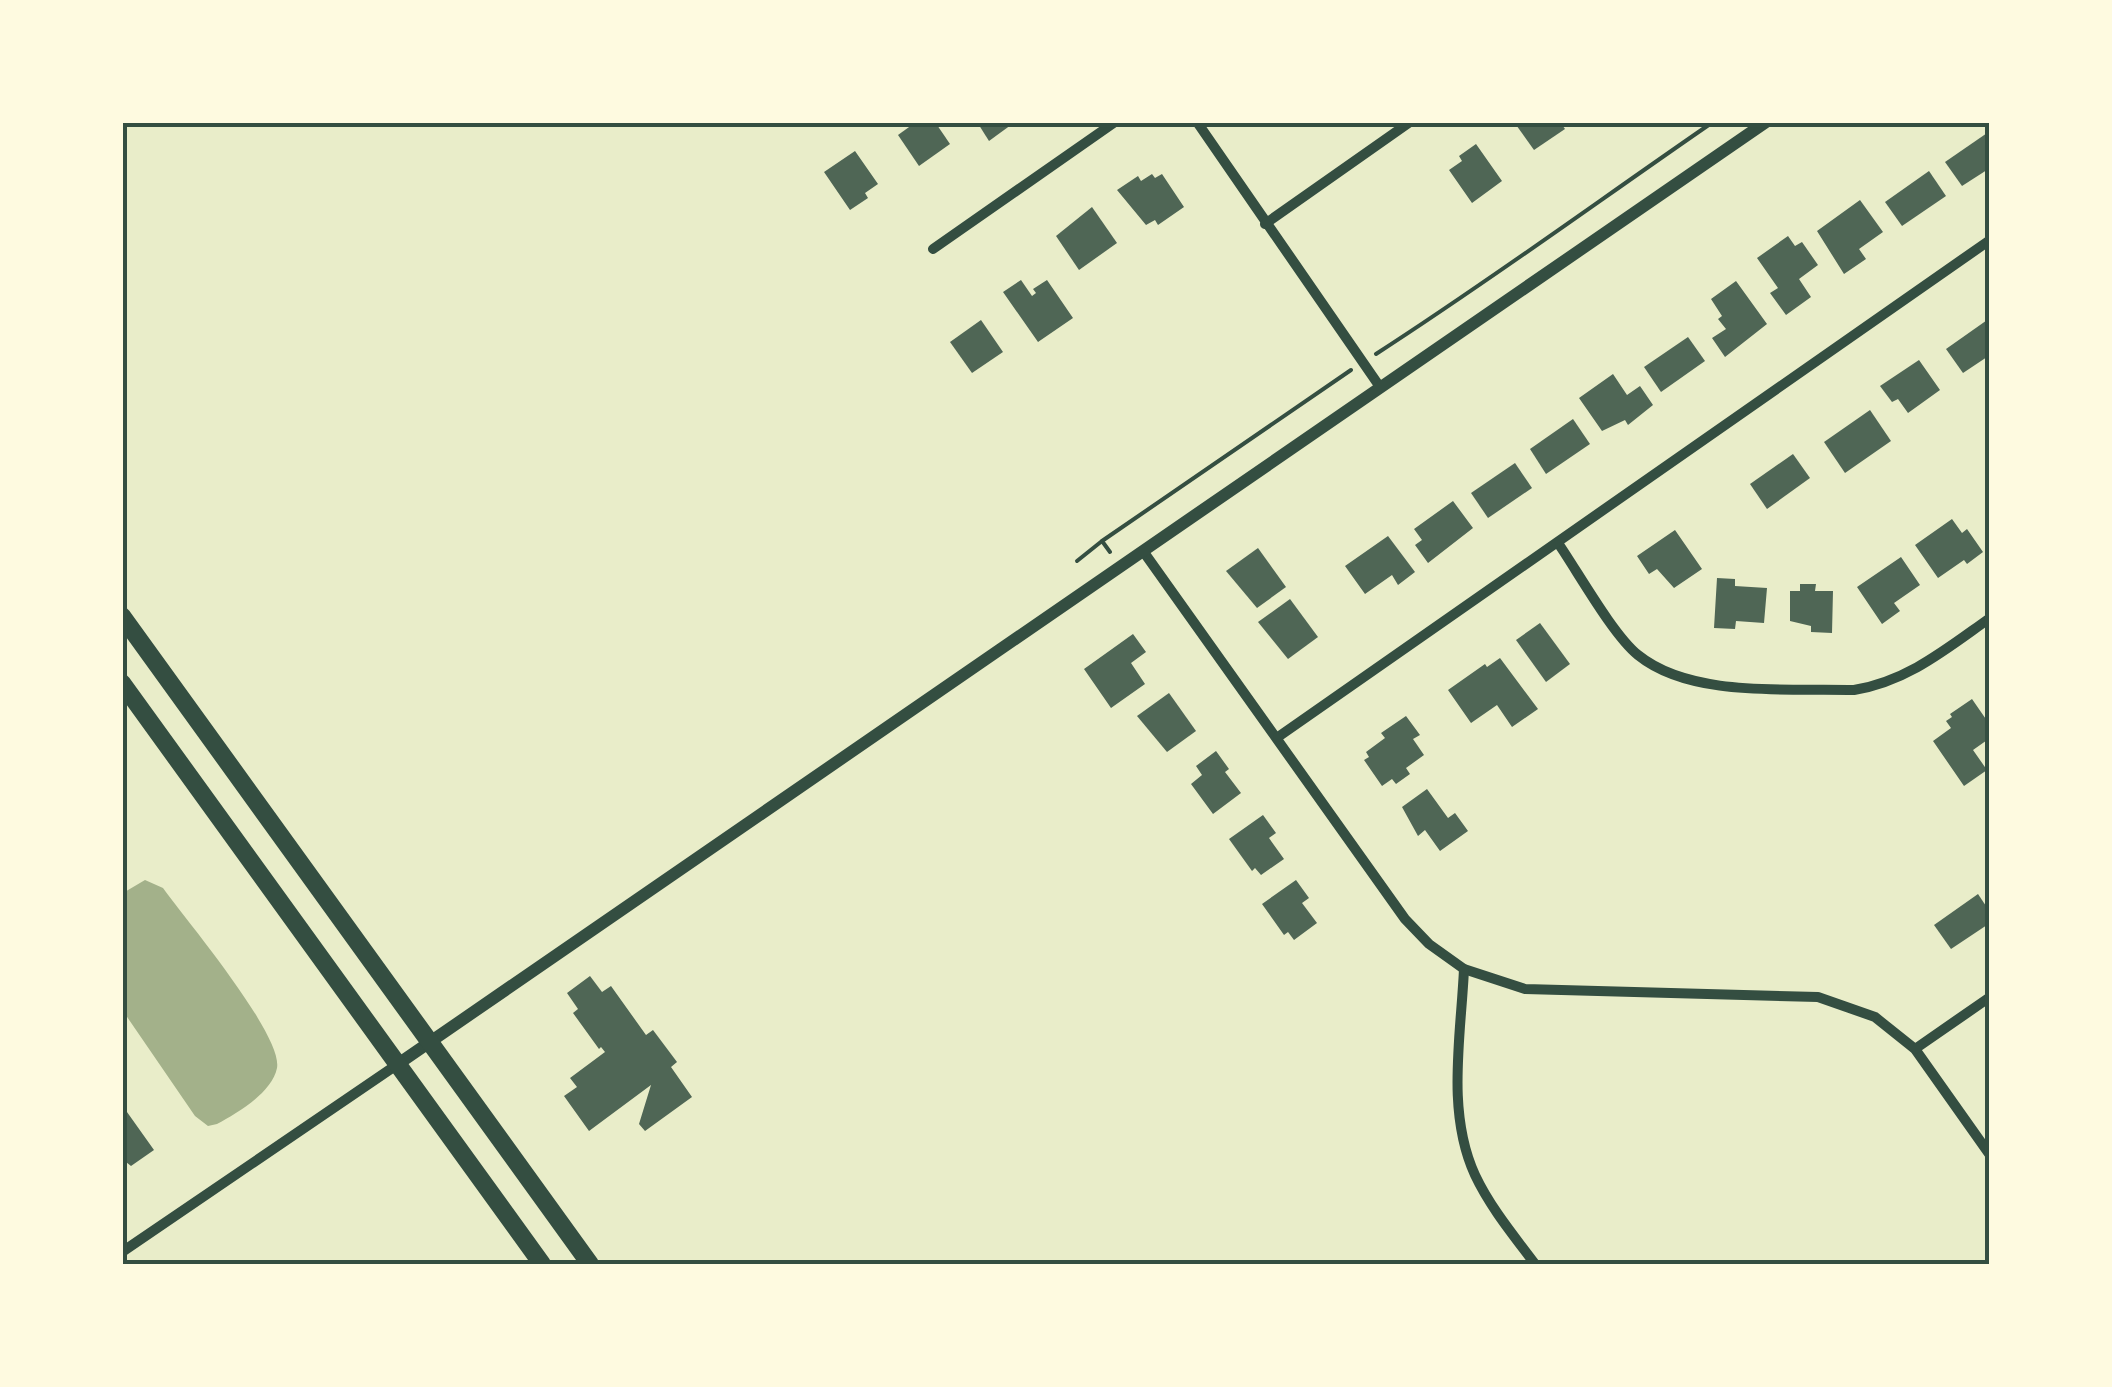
<svg xmlns="http://www.w3.org/2000/svg" width="2112" height="1387" viewBox="0 0 2112 1387" font-family="'Titillium Web',sans-serif">
  <style>
    .water { fill: #a3b18a }
    .building { fill: #4f6655 }
    .lines { fill: none; stroke-linecap: round; stroke-linejoin: round }
    .path { stroke: #344e41; stroke-width: 4 }
    .minor { stroke: #344e41; stroke-width: 10 }
    .tertiary { stroke: #344e41; stroke-width: 12 }
    .primary { stroke: #344e41; stroke-width: 18 }
    .neatline { fill: none; stroke: #344e41; stroke-width: 4 }
  </style>
  <rect width="100%" height="100%" fill="#e9edc9"/>
  <path class="water" d="M145 880 163 888C186 920 283 1035 277 1068 272 1093 237 1113 217 1124L208 1126 195 1116 123 1011V893Z"/>
  <g class="building">
    <polygon points="916,122 935,122 950,144 919,166 898,135"/>
    <polygon points="977,122 1015,122 989,141"/>
    <polygon points="1514,122 1560,122 1565,129 1534,150"/>
    <polygon points="1990,131 1990,168 1962,186 1945,162"/>
    <polygon points="1476,144 1502,181 1472,203 1449,170 1462,161 1459,156"/>
    <polygon points="855,151 878,184 865,193 868,198 850,210 824,172"/>
    <polygon points="1929,171 1946,196 1902,226 1885,202"/>
    <polygon points="1152,174 1155,178 1162,174 1184,207 1158,225 1155,220 1146,225 1117,190 1138,176 1141,181"/>
    <polygon points="1860,200 1883,232 1859,249 1866,259 1844,274 1817,231"/>
    <polygon points="1092,207 1117,243 1079,270 1056,236"/>
    <polygon points="1788,236 1795,246 1802,242 1818,265 1799,279 1811,297 1786,315 1770,293 1778,288 1757,258"/>
    <polygon points="1021,280 1032,296 1036,293 1033,289 1047,280 1073,318 1038,342 1003,292"/>
    <polygon points="1736,281 1767,324 1725,357 1712,338 1726,329 1718,319 1722,316 1711,299"/>
    <polygon points="1990,318 1990,355 1963,373 1946,349"/>
    <polygon points="981,320 1003,352 972,373 950,342"/>
    <polygon points="1688,337 1705,361 1661,392 1644,367"/>
    <polygon points="1919,360 1940,390 1908,413 1898,399 1892,402 1880,386"/>
    <polygon points="1613,374 1627,395 1640,386 1653,405 1628,425 1625,420 1602,431 1579,398"/>
    <polygon points="1870,410 1891,441 1845,473 1824,442"/>
    <polygon points="1573,419 1590,444 1546,474 1530,449"/>
    <polygon points="1793,454 1810,478 1767,509 1750,484"/>
    <polygon points="1515,463 1532,488 1488,518 1471,493"/>
    <polygon points="1453,501 1473,528 1428,563 1415,545 1422,540 1414,529"/>
    <polygon points="1952,519 1962,533 1967,529 1983,552 1967,564 1964,560 1938,578 1915,545"/>
    <polygon points="1675,530 1702,569 1674,588 1657,569 1649,574 1637,556"/>
    <polygon points="1388,536 1415,572 1398,585 1392,575 1365,594 1345,566"/>
    <polygon points="1258,548 1286,587 1257,608 1226,571"/>
    <polygon points="1901,557 1920,585 1894,603 1900,611 1882,624 1857,587"/>
    <polygon points="1717,578 1735,579 1735,586 1767,588 1764,623 1736,621 1735,629 1714,628"/>
    <polygon points="1800,584 1816,584 1815,591 1833,591 1832,633 1811,632 1811,626 1790,621 1790,591 1800,591"/>
    <polygon points="1290,599 1318,637 1288,659 1258,622"/>
    <polygon points="1540,623 1570,664 1546,682 1516,640"/>
    <polygon points="1133,634 1146,652 1131,663 1145,684 1111,708 1084,669"/>
    <polygon points="1500,658 1538,709 1512,727 1497,705 1471,723 1448,690 1485,664 1487,667"/>
    <polygon points="1169,693 1196,731 1167,752 1137,716"/>
    <polygon points="1972,699 1990,725 1990,738 1973,750 1987,770 1964,786 1933,741 1951,728 1946,721 1952,717 1950,714"/>
    <polygon points="1406,716 1420,735 1413,739 1424,755 1406,768 1410,774 1396,784 1392,779 1382,786 1364,760 1369,757 1366,752 1385,738 1381,733"/>
    <polygon points="1216,751 1229,769 1225,772 1241,793 1213,814 1191,784 1202,775 1196,766"/>
    <polygon points="1427,789 1448,818 1455,813 1468,831 1440,851 1425,830 1418,836 1402,807"/>
    <polygon points="1263,815 1276,833 1269,838 1284,859 1261,875 1255,868 1252,871 1229,839"/>
    <polygon points="1296,880 1309,898 1302,903 1317,923 1294,940 1288,932 1284,935 1262,904"/>
    <polygon points="1978,894 1990,912 1990,923 1951,949 1934,925"/>
    <polygon points="590,976 602,992 611,986 646,1035 653,1030 677,1062 671,1067 692,1097 645,1131 639,1124 651,1085 589,1131 564,1096 577,1087 570,1078 605,1052 601,1047 599,1049 573,1013 578,1009 567,993"/>
    <polygon points="122,1105 154,1150 131,1166 126,1162 122,1165"/>
  </g>
  <g class="lines">
    <g class="path">
      <path d="M1376 354C1491 280 1601 199 1713 122"/>
      <polyline points="1110,552 1102,541 1351,370"/>
      <polyline points="1077,561 1102,541"/>
    </g>
    <g class="minor">
      <polyline points="1197,122 1380,387"/>
      <polyline points="1265,224 1410,122"/>
      <polyline points="933,249 1115,122"/>
      <path d="M1558 543C1578 572 1613 635 1638 655 1691 698 1788 688 1854 690 1908 681 1946 649 1990 618"/>
      <polyline points="1143,551 1405,919 1429,944 1464,969 1525,989 1818,997 1875,1017 1915,1049 1990,1155"/>
      <polyline points="1278,737 1990,240"/>
      <path d="M1464 969C1461 1036 1446 1112 1475 1175 1490 1207 1514 1236 1535 1264"/>
      <polyline points="1915,1049 1990,997"/>
      <polyline points="122,1252 398,1064"/>
    </g>
    <polyline class="tertiary" points="398,1064 1766,122"/>
    <g class="primary">
      <polyline points="122,616 590,1264"/>
      <polyline points="122,683 542,1264"/>
    </g>
  </g>
  <rect width="2112" height="1387" fill="none" stroke="#fefae0" stroke-width="250"/>
  <rect x="125" y="125" width="1862" height="1137" class="neatline"/>
</svg>
